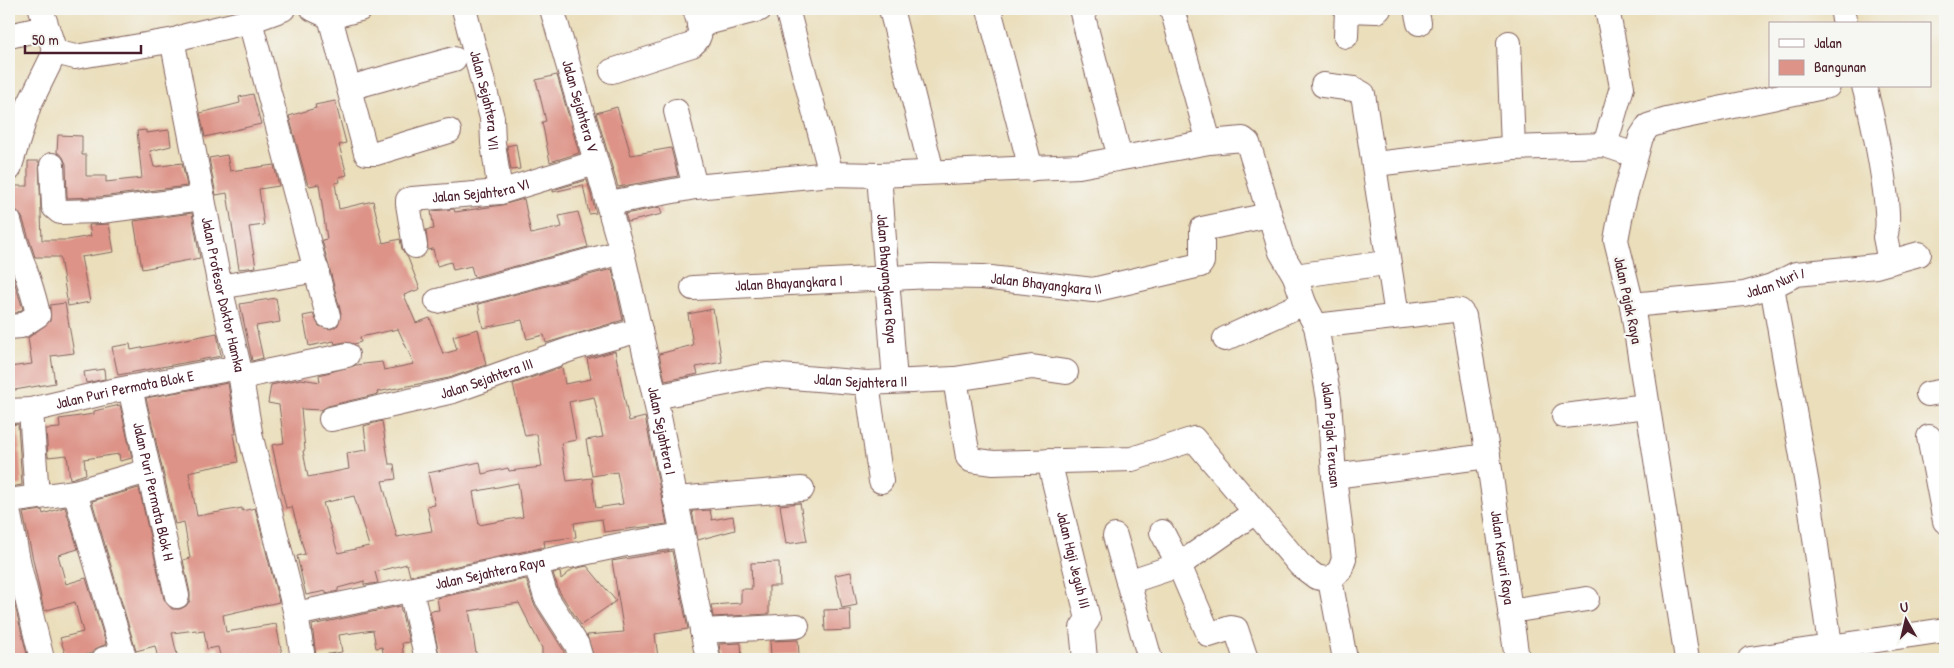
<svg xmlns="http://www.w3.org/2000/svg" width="1954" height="668" viewBox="0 0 1954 668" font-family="'Patrick Hand',sans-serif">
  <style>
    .building { fill: #dd9387; fill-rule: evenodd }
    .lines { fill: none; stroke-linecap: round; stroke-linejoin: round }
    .minor-casing { stroke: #82625d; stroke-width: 26 }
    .minor { stroke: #fff; stroke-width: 24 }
    .labels { text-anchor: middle; stroke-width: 5; stroke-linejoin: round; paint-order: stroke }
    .street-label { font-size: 15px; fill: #4a1f2b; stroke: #f6f6f2 }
  </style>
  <rect width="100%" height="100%" fill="#f6f6f2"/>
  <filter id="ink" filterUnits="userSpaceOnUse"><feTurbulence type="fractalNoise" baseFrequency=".02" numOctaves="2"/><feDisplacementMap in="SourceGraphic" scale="10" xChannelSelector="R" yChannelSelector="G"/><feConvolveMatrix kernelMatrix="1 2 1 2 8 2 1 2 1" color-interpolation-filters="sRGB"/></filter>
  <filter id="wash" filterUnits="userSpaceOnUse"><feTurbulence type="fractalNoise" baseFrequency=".0096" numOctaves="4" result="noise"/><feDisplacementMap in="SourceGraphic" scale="20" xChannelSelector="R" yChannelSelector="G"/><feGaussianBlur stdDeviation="1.12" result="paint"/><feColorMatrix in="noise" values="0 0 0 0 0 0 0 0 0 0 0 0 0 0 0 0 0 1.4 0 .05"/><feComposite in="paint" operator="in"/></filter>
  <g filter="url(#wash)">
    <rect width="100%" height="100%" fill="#eadebb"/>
    <g id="blocks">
      <g class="building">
        <polygon points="557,75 579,153 550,162 542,122 546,121 536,80"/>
        <polygon points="253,94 261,124 205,137 200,113 240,103 239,97"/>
        <path d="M335 101 346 143 339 145 347 175 339 177 340 182 335 183 339 209 373 201 383 243 400 239 402 249 408 258 420 289 404 295 416 323 430 318 443 354 457 350 453 336 478 329 486 365 449 378 377 392 378 394 328 406 321 410 301 409 305 450 303 451 308 477 349 469 347 453 367 450 364 426 382 421 389 464H394L396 479 382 481 397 537 432 531 427 506 435 505 428 473 480 462 482 474 508 468 509 471 542 467 537 434 525 436 513 384 562 367 565 384 591 379 587 359 615 351 629 421 645 417 667 524 604 532 602 519 574 523 576 537 544 541 545 547 410 576 407 564 375 572 378 583 364 585V581L338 588V591L326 594V591L306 595 297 556 305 554 292 507 286 508 272 445 284 443 279 405 268 403 271 385 301 379 320 382 319 375 356 365 382 362 384 370 414 364 398 329 360 337 361 342 354 344 345 342 335 344 334 341 309 346 303 316 313 314 319 326 331 329 338 325 341 313 322 240 327 239 319 184 310 186 307 182 289 116 316 108 315 105ZM594 397 603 437 586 440 592 476 617 472 623 504 596 508 592 478 567 481 561 443 576 440 569 402ZM518 483 523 517 479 525 473 492ZM354 496 369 546 338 553 323 503Z"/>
        <polygon points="617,107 631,155 671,148 678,176 618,187 596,113"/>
        <polygon points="146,130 146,133 169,130 171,146 150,151 154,167 182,163 187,186 100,197 67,198 66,164 63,157 57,152 58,135 82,136 82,155 86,155 86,176 106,176 106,182 142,178 137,131"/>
        <polygon points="516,144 520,169 511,170 507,146"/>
        <polygon points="227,155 230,171 274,165 279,186 259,189 264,225 249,227 256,267 239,269 227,193 216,195 209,158"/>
        <polygon points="28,161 39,161 42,240 68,240 91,236 89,225 109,224 114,252 81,257 90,302 68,306 60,257 35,257 22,217 15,209 15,205 11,205 11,186 28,186"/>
        <polygon points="587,180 596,213 589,214 583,185 553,192 553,190"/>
        <polygon points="524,199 531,234 562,227 559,216 578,212 588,247 474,277 471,266 453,270 451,262 437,266 433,249 428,250 426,230 434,229 431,211 454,209 455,212 502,205"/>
        <polygon points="660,207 662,214 628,222 625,214"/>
        <polygon points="192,213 200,258 142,269 134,221"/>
        <polygon points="9,265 23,309 16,313 9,313"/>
        <polygon points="612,269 623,320 546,343 544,335 527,339 522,320 483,328 478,304"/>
        <polygon points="276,298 280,322 256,326 263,358 252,361 240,304"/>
        <polygon points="65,303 74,353 51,356 55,383 9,391 9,367 32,364 28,338 50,321 50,305"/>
        <polygon points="713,309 722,362 696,367 698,374 665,381 659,354 693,345 688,314"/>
        <polygon points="217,333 221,356 118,375 112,347 130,344 131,350"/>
        <polygon points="104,369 105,379 86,383 84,372"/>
        <polygon points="228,383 236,434 233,434 238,462 192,471 189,473 197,516 242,508 242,511 255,508 279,602 223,615 226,632 276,624 283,659 221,659 218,647 207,649 204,631 196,632 196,630 172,633 178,659 158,659 155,646 136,651 92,501 139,488 164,599 172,609 180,609 186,606 190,601 190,593 183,560 190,558 184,522 175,524 146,398"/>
        <polygon points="120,405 132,458 120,461 119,454 84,459 86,474 70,479 67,455 48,457 46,429 60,428 59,419 94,414 94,411"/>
        <polygon points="18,424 22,485 9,487 9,425"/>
        <polygon points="800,503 807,541 786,544 780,505"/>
        <polygon points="65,507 78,549 58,555 66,584 86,578 106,644 95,649 92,653 70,659 67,659 60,638 83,632 75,602 44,611 23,513 42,510 43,514"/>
        <polygon points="710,510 712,520 733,516 735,530 698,540 692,511"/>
        <polygon points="672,551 688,629 655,634 658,658 594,659 587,635 624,632 612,561"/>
        <polygon points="779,562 780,586 769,586 769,614 713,617 711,605 741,603 741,589 752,589 751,563"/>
        <polygon points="587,566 616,601 581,625 559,591 553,573 560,572 561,579 573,569"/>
        <polygon points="851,572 857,605 842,608 835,575"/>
        <polygon points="526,579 534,604 564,651 564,659 542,659 542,648 519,603 469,611 477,659 440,659 430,611 439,610 437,598"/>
        <polygon points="9,582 27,654 9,658"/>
        <polygon points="400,606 409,642 402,643 404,659 384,659 382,647 376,648 373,630 339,635 342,652 316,656 312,625"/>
        <polygon points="850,609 851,630 825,631 824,610"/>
        <polygon points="798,640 799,654 771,655 770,641"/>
        <polygon points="741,643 742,659 721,659 719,644"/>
      </g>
    </g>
  </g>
  <g filter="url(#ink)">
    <use href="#blocks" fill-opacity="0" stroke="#82625d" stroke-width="1"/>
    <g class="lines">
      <g class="minor-casing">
        <g id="minor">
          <polyline points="41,9 55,52"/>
          <path id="s1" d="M283 9 250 21 186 36 175 40 174 49 220 287 239 367 251 438 296 614 303 659"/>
          <polyline points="313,9 330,17 360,9"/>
          <path id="s2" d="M464 9 492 118 493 143 500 192"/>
          <path id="s3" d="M552 9 622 252 655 397 708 659"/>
          <polyline points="787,9 831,174"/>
          <polyline points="891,9 932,172"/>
          <polyline points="989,9 1031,169"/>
          <polyline points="1081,9 1120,158"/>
          <polyline points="1172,9 1209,142"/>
          <polyline points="1416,9 1419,23"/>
          <polyline points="1842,9 1845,24"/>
          <polyline points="1347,10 1377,11 1379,9"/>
          <polyline points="330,17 366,153 376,153 449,131"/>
          <polyline points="250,21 328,316"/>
          <polyline points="699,25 760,9"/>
          <polyline points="9,36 45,28"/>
          <polyline points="1346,36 1347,9"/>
          <polyline points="1509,43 1513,148"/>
          <polyline points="55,52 75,57 175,40"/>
          <path d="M612 71 692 45C705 35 699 23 695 9"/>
          <polyline points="1323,85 1354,89 1363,94 1397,316"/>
          <path d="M1864 86C1871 111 1895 219 1885 237L1890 262"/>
          <polyline points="349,88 454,59"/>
          <polyline points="676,111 695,187"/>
          <polyline points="1605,145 1622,87 1607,9"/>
          <polyline points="1375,164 1513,148 1605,145 1635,155"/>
          <polyline points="52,165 54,207 60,212 101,211 203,198"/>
          <polyline points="9,169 29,105 55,52"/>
          <path id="s4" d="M879 175 895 381"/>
          <path id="s5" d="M609 203 695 187 831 174 879 175 1079 166 1209 142 1243 139 1248 143 1281 252 1295 276 1304 303 1316 326 1329 399 1334 476 1344 559 1340 570 1330 580 1345 659"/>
          <path d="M9 221C17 253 32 282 38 315L21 326 9 327"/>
          <path id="s6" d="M415 246 408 204V200L412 199 500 192 595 163"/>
          <polyline points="1295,276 1378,264"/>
          <polyline points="1772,286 1809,496 1832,659"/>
          <polyline points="220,287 317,270"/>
          <path id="s7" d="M693 288 931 276 982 277 1093 290 1200 265 1202 262V229L1269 215"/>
          <polyline points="437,301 622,252"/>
          <path id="s8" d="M1632 305 1744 294 1772 286 1796 274 1876 266 1919 254"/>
          <path id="s9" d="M1316 326 1453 310 1460 311 1464 316 1488 456 1517 659"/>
          <polyline points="1225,339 1304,303"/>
          <polyline points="241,377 347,355"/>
          <polyline points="955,379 968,457 971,460 993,463 1132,459 1194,439 1300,565 1316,577 1330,580"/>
          <polyline points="867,383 881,481"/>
          <path id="s10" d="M130 388 177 596"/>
          <polyline points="1928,394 1945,391"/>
          <path id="s11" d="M655 397 767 375 867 383 955 379 1032 367 1066 372"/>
          <polyline points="31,410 37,497"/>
          <path id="s12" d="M9 411 31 410 112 391 239 367"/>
          <polyline points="1564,416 1647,406"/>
          <path id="s13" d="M331 419 453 391 574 348 640 330"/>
          <polyline points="1929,437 1945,521"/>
          <path id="s14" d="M1049 461 1088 619 1082 628 1085 659"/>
          <polyline points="1334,476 1488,456"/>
          <polyline points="75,492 123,654 104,659"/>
          <polyline points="675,499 802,489"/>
          <polyline points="9,501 75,492 148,471"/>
          <polyline points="9,515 20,570 42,659"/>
          <polyline points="1162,532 1179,565 1255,512"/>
          <polyline points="1115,536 1150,659"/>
          <polyline points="536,564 546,597 577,645 581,659"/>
          <polyline points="1128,582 1179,565 1209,635 1231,628 1236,629 1246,659"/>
          <polyline points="411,591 427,659"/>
          <polyline points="1510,611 1587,599"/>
          <path id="s15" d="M296 614 621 545 682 535"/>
          <polyline points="702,631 797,626"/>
          <polyline points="1687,659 1632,305 1616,240 1622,208 1641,137 1648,126 1667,120 1828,86"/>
          <polyline points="1750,659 1945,630"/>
        </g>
      </g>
      <use href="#minor" class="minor"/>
    </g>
  </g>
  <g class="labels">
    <g class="street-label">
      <text dy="5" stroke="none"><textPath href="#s2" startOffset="94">Jalan Sejahtera VII</textPath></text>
      <text dy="5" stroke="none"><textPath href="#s3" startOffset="101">Jalan Sejahtera V</textPath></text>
      <text dy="5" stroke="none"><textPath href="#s6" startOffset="120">Jalan Sejahtera VI</textPath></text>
      <text dy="5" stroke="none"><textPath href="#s4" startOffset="104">Jalan Bhayangkara Raya</textPath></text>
      <text dy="5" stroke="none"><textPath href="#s7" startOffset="96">Jalan Bhayangkara I</textPath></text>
      <text dy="5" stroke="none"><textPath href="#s7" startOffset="354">Jalan Bhayangkara II</textPath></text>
      <text dy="5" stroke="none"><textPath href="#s8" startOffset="146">Jalan Nuri I</textPath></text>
      <text dy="5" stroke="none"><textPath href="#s1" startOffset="372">Jalan Profesor Doktor Hamka</textPath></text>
      <text transform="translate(1628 300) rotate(78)" y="5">Jalan Pajak Raya</text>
      <text dy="5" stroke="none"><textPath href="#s13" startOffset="161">Jalan Sejahtera III</textPath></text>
      <text dy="5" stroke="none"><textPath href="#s11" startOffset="208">Jalan Sejahtera II</textPath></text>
      <text dy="5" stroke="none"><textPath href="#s12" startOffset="118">Jalan Puri Permata Blok E</textPath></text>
      <text dy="5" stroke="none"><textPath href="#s3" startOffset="436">Jalan Sejahtera I</textPath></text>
      <text dy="5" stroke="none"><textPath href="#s5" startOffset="951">Jalan Pajak Terusan</textPath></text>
      <text dy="5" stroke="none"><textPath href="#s10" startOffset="106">Jalan Puri Permata Blok H</textPath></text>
      <text dy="5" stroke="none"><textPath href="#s9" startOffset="396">Jalan Kasuri Raya</textPath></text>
      <text dy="5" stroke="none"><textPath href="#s14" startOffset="102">Jalan Haji Jeguh III</textPath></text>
      <text dy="5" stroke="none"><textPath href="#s15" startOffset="198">Jalan Sejahtera Raya</textPath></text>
    </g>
  </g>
  <rect width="1954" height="668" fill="none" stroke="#f6f6f2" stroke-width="30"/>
  <rect x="1769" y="22" width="162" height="65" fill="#f6f6f2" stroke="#b1a0a2"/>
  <rect x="1779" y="39" width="25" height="8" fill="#ffffff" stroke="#b1a0a2"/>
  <text x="1814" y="48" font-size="15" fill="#4a1f2b">Jalan</text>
  <rect x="1779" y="60" width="25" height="15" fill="#dd9387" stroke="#b1a0a2"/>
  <text x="1814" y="72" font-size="15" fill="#4a1f2b">Bangunan</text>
  <g transform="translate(1906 620) rotate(352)" stroke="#f6f6f2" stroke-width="4" paint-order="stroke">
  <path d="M0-4L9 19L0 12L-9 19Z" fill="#4a1f2b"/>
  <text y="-8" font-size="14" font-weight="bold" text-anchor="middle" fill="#4a1f2b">U</text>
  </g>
  <path d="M25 45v8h116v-8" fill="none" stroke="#4a1f2b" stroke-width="2.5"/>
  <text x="32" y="45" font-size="15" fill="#4a1f2b" stroke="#f6f6f2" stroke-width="4" paint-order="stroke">50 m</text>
</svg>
